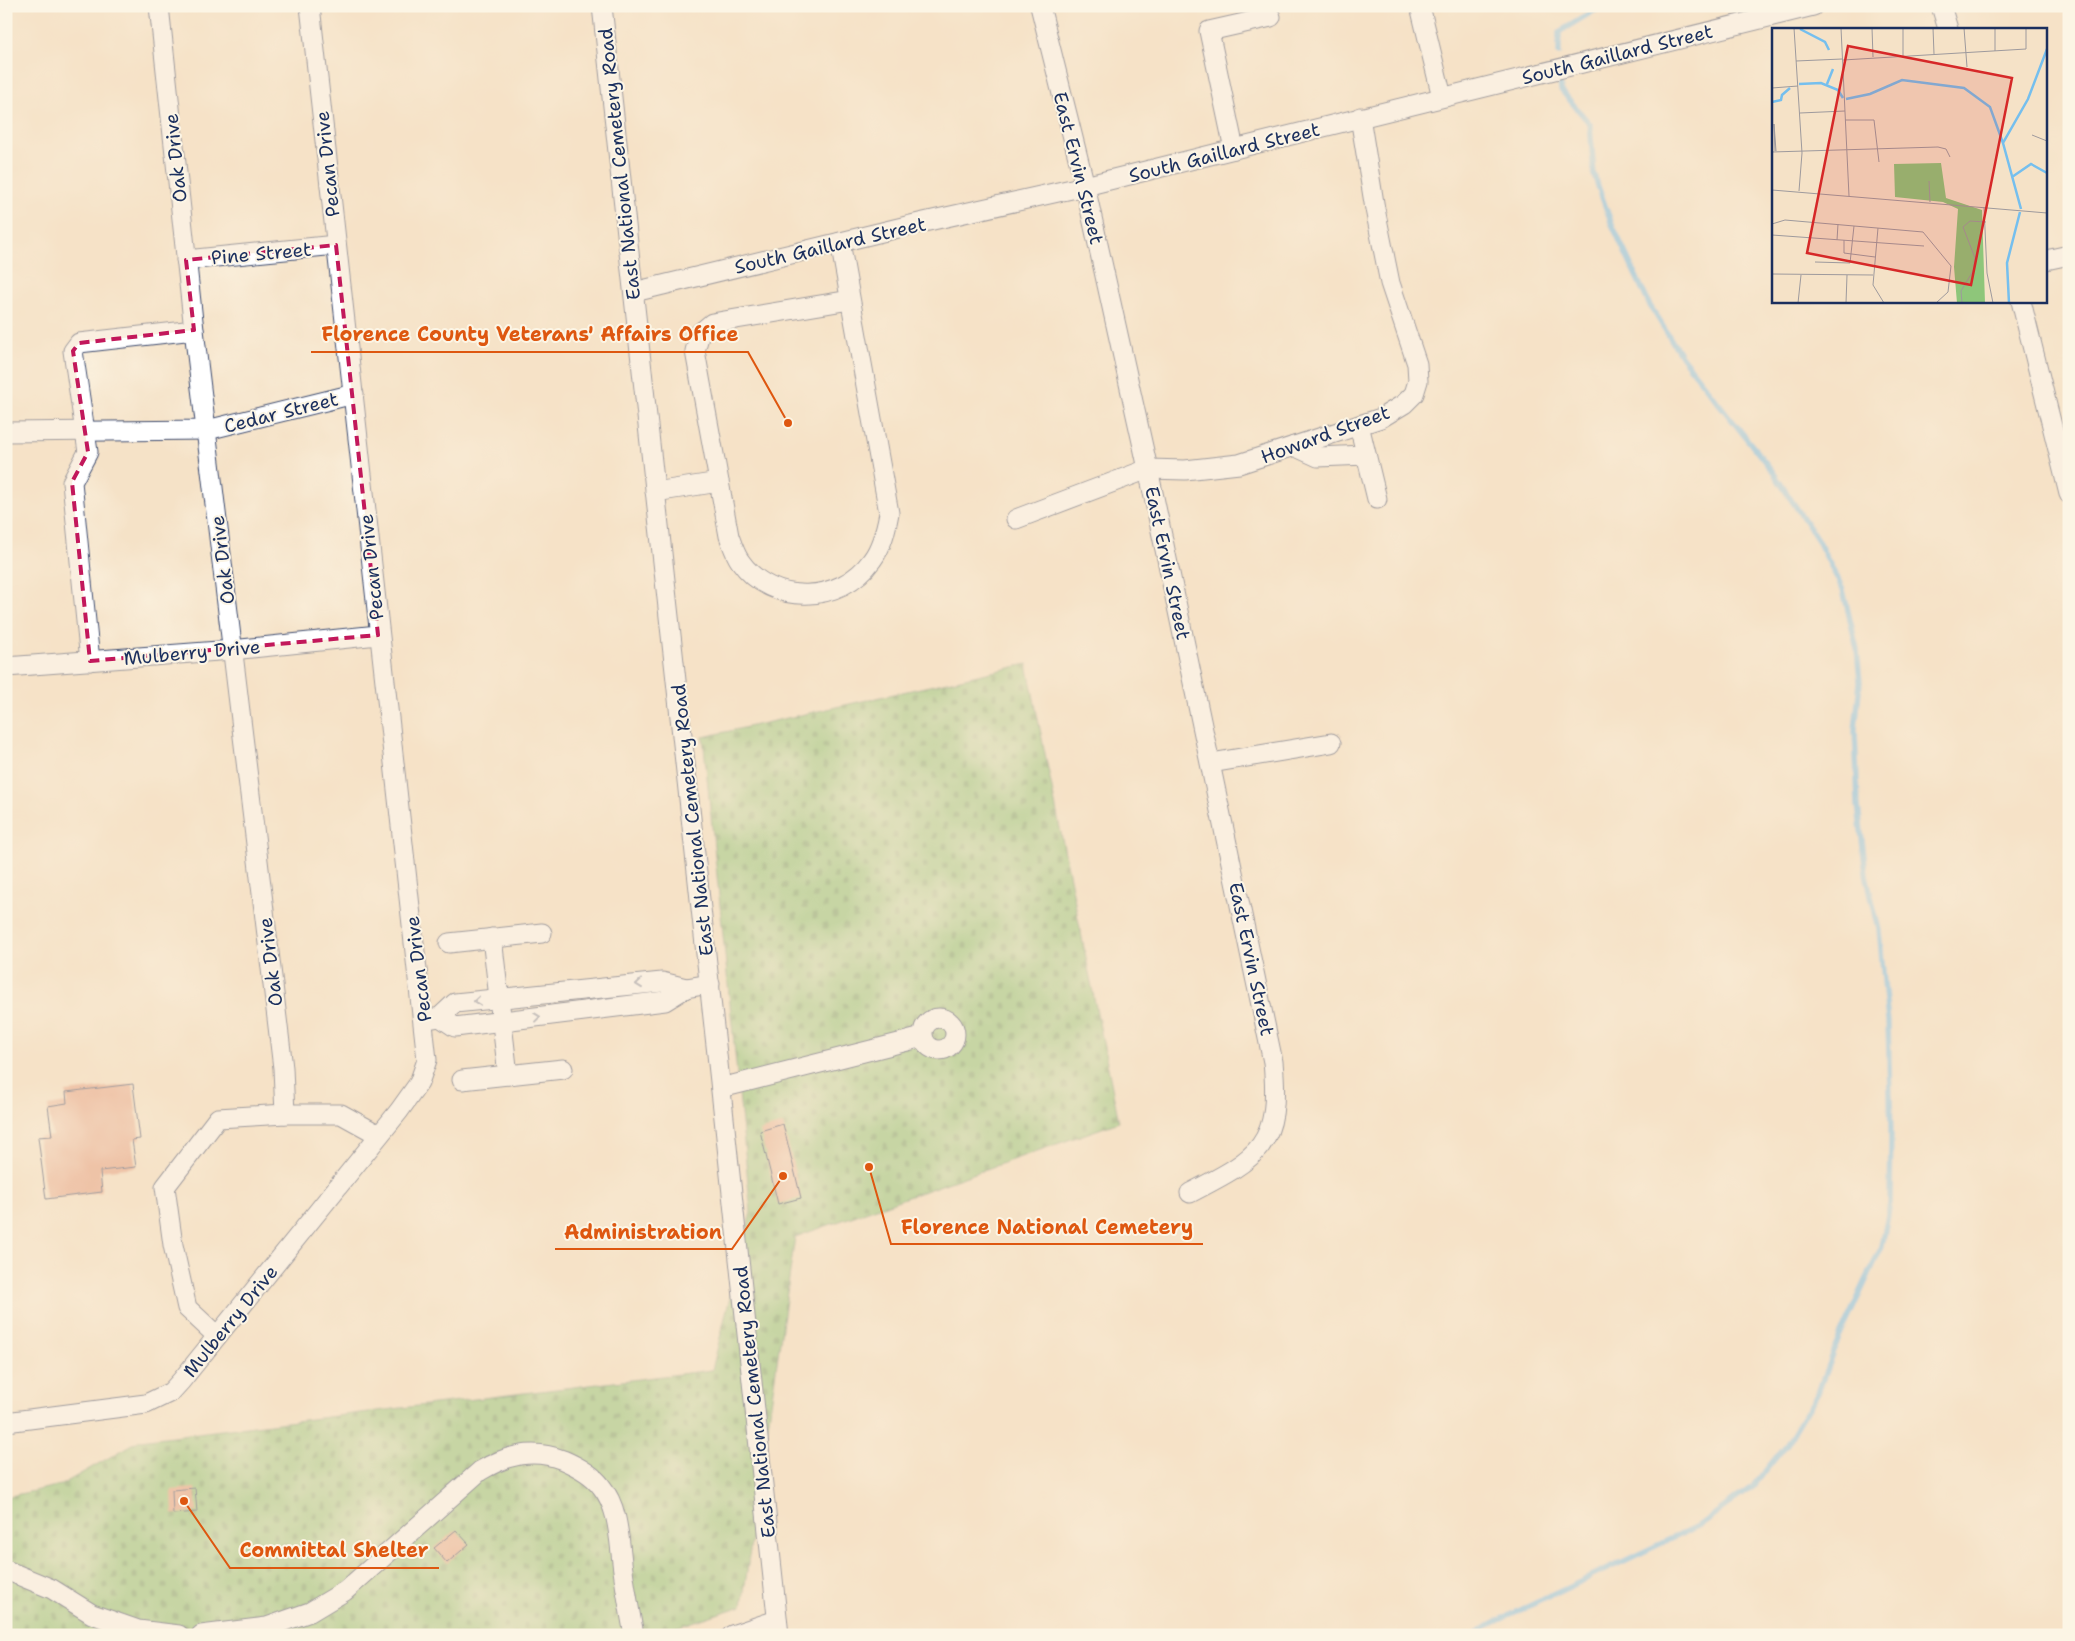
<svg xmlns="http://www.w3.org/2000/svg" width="2075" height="1641" viewBox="0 0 2075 1641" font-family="'Shantell Sans',sans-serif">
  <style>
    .cemetery { fill: url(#cemetery-stones); stroke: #547a6c }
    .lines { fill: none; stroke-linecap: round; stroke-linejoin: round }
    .stream { stroke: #75bfee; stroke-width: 5.5 }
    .building { fill: #e59d81 }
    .minor-casing { stroke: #3c4a6e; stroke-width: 21 }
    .minor { stroke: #fff; stroke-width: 19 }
    .oneway { stroke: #8d97ae }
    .marked { fill: none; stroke: #c2185b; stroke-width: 4; stroke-dasharray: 10 6; stroke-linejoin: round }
    .labels { text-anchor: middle; stroke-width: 4; stroke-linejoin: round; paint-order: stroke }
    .street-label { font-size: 19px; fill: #1b2f5e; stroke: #fcf5e5 }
    .inset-river { fill: none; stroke: #75bfee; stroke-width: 2.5 }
    .inset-road { fill: none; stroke: #9e9a9d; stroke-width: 1 }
    .view { fill: #d62828; fill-opacity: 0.15; stroke: #d62828; stroke-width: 2.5 }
    .inset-edge { fill: none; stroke: #1b2f5e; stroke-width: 2.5 }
    .leader { fill: none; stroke: #de5710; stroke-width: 2 }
    .callout-dot { fill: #de5710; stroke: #fcf5e5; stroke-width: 2 }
    .callout-label { font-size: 20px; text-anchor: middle; font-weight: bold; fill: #de5710; stroke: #fcf5e5; stroke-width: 4; stroke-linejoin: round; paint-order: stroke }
  </style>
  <defs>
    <pattern id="cemetery-stones" width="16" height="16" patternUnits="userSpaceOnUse" patternTransform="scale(1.25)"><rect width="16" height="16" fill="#8ec67a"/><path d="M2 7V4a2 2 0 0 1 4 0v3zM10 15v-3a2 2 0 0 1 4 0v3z" fill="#73a167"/></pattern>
  </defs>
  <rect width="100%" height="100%" fill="#fcf5e5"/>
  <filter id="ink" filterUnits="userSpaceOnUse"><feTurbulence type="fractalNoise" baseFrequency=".02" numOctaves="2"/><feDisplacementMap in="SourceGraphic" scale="10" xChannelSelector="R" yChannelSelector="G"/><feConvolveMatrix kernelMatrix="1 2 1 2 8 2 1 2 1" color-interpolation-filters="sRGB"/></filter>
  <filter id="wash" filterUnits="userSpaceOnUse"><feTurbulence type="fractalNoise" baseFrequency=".0096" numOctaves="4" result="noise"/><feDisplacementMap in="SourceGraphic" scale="20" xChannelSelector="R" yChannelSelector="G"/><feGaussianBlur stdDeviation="1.12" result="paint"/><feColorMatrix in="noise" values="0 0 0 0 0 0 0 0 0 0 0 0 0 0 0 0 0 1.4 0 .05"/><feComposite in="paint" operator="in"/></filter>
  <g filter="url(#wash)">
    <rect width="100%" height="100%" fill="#f5e2c7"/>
    <polygon class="cemetery" points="1027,664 1119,1122 795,1237 742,1606 652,1635 6,1635 6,1497 61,1485 140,1440 712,1370 751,1212 703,737"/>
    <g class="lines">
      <g class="stream">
        <polyline points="1559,53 1559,32 1602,6"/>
        <polyline points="1475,1635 1493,1623 1698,1526 1752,1487 1787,1444 1818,1393 1833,1351 1882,1246 1890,1203 1891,1132 1888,1022 1879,930 1866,874 1858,805 1855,730 1860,682 1857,649 1843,590 1817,539 1773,472 1682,357 1649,304 1611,222 1594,175 1590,124 1561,90 1560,83"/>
      </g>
    </g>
    <g id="blocks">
      <g class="building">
        <polygon points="133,1084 140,1139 132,1140 136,1167 100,1171 102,1192 46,1199 38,1137 52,1136 48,1106 67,1103 66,1092"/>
        <polygon points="783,1124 801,1198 778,1204 760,1131"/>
        <polygon points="195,1488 197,1512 173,1514 172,1490"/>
        <polygon points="456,1530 469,1544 447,1563 434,1548"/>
      </g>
    </g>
  </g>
  <g filter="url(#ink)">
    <use href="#blocks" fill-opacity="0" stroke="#3c4a6e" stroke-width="1"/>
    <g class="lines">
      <g class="minor-casing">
        <g id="minor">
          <polyline points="159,6 194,330 283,1068 285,1114"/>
          <polyline points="602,6 723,1109 779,1635"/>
          <path d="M1040 6 1085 186 1148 469 1273 1062C1281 1145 1260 1157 1190 1193"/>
          <polyline points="1420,6 1442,97"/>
          <polyline points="1941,6 1948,29"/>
          <polyline points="1234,149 1209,31 1271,17"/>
          <path d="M840 242 889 513C886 529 882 547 872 560 841 604 772 607 740 561 735 554 732 544 729 536L695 351 700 333 712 323 850 300"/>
          <polyline points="186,260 336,245"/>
          <polyline points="2046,260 2069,255"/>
          <polyline points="634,292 915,224 1085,186 1813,6"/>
          <polyline points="2021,301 2069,494"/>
          <polyline points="1359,425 1377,499"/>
          <polyline points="6,432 207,430 354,394"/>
          <polyline points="1294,446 1318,457 1366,455"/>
          <polyline points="655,492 719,482"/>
          <polyline points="1016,519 1148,469 1185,470 1239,464 1381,418 1404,404 1414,394 1418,381 1417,364 1390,283 1375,209 1360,117"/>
          <polyline points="90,661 72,482 88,452 73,351 79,343 194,330"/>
          <polyline points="6,667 232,650 378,635"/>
          <polyline points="1211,763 1331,743"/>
          <polyline points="492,938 508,1075"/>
          <polyline points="449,943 542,933"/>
          <polyline points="440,1017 455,1027 665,1001 686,988 710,984"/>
          <circle cx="939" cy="1034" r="16"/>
          <polyline points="428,1019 440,1017 455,1003 662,982 686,988"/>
          <polyline points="462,1080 563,1069"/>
          <polyline points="721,1088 923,1037"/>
          <polyline points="217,1336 187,1308 173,1245 165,1187 218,1118 285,1114 341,1114 379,1135"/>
          <polyline points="6,1422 146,1404 171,1392 181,1381 399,1111 419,1083 427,1060 310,6"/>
          <polyline points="6,1570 52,1589 92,1614 138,1630 179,1635"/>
          <path d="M201 1635 267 1627 310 1612 345 1591 480 1471C507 1455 533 1448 563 1460 577 1466 592 1474 601 1486 620 1509 619 1543 623 1570 626 1592 630 1613 634 1635"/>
          <polyline points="732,1635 777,1620"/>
        </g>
      </g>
      <use href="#minor" class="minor"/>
    </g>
    <defs><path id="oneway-chevron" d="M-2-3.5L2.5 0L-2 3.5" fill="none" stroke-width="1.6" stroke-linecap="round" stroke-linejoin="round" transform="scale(1.25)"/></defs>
    <g class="oneway">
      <use href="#oneway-chevron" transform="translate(639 984) rotate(174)"/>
      <use href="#oneway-chevron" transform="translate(477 1001) rotate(174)"/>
      <use href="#oneway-chevron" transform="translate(537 1017) rotate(-7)"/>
    </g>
  </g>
  <path d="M0 0H2075V1641H0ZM336 245 378 635 90 661 72 482 88 452 73 351 79 343 194 330 186 260Z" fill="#f5e2c7" fill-opacity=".55" fill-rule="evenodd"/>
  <path class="marked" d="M336 245 378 635 90 661 72 482 88 452 73 351 79 343 194 330 186 260Z"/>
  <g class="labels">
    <g class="street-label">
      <text transform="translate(1617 54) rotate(-14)" y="7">South Gaillard Street</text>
      <text transform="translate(1224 152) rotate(-14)" y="7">South Gaillard Street</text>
      <text transform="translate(175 158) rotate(-96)" y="7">Oak Drive</text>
      <text transform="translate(327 164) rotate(-96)" y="7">Pecan Drive</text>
      <text transform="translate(619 164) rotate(-96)" y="7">East National Cemetery Road</text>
      <text transform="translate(1079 168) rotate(76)" y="7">East Ervin Street</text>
      <text transform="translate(830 245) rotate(-13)" y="7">South Gaillard Street</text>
      <text transform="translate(261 253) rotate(-5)" y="7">Pine Street</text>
      <text transform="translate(281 412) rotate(-14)" y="7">Cedar Street</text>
      <text transform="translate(1325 434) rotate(-20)" y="7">Howard Street</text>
      <text transform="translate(222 560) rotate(-97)" y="7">Oak Drive</text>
      <text transform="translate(1168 563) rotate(78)" y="7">East Ervin Street</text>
      <text transform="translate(371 567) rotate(-96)" y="7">Pecan Drive</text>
      <text transform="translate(192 652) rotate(-5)" y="7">Mulberry Drive</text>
      <text transform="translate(692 820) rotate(-96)" y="7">East National Cemetery Road</text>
      <text transform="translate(1252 959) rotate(78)" y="7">East Ervin Street</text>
      <text transform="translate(270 962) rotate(-97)" y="7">Oak Drive</text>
      <text transform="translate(418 969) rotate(-97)" y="7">Pecan Drive</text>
      <text transform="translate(230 1321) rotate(-51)" y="7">Mulberry Drive</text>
      <text transform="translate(754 1402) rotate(-96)" y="7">East National Cemetery Road</text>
    </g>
  </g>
  <g transform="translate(1772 28)">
    <rect width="275" height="275" fill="#f5e2c7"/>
    <path d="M169 135 174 170 210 182 213 275H185L182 239 186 181 171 174 123 169 122 136Z" fill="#8ec67a"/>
    <path class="inset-river" d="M28 1 53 14 57 22M27 56 49 55 66 62 71 70M55 56 61 41M74 71 98 66 130 52 192 60 218 79 231 115M0 74 9 72 10 67 18 60M240 149 259 136 275 145M249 181 231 115 256 71 275 21M237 275 235 235 248 184"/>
    <path class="inset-road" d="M22 0 30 125 27 163M69 0 77 168M100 0 101 29M161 0 162 26M192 0 195 39M223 0V23M131 28V0M71 32 254 21V0M24 33 70 31M0 60 26 58M28 85 73 83M73 92H102L107 134M2 96 3 123M2 96 4 123M260 107 275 113M0 124 166 119 174 121 178 129M157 153 158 174M0 162 275 185M212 179 215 245 221 275M0 196 13 192 151 204 179 238 176 264 164 275M106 200 101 257 112 275M0 207 152 218M65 212 66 196M72 212V225L103 229M43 234 78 235 82 198M0 246 101 247M26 275 29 247M74 275 75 247M190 275 189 263 201 243 203 230 191 199 198 193 214 194"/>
    <path class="view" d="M76 18 240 50 199 257 35 225Z"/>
    <rect width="275" height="275" class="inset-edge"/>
  </g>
  <path class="leader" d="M788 423L748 352H311M869 1167L891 1244H1203M783 1176L732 1249H555M184 1501L230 1568H439"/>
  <g class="callout-dot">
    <circle cx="788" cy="423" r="5"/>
    <circle cx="869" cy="1167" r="5"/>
    <circle cx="783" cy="1176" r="5"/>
    <circle cx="184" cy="1501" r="5"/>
  </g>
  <g class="callout-label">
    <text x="530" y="341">Florence County Veterans' Affairs Office</text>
    <text x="1047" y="1234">Florence National Cemetery</text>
    <text x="643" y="1239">Administration</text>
    <text x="334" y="1557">Committal Shelter</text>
  </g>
  <rect width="2075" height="1641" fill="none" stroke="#fcf5e5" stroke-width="25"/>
</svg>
